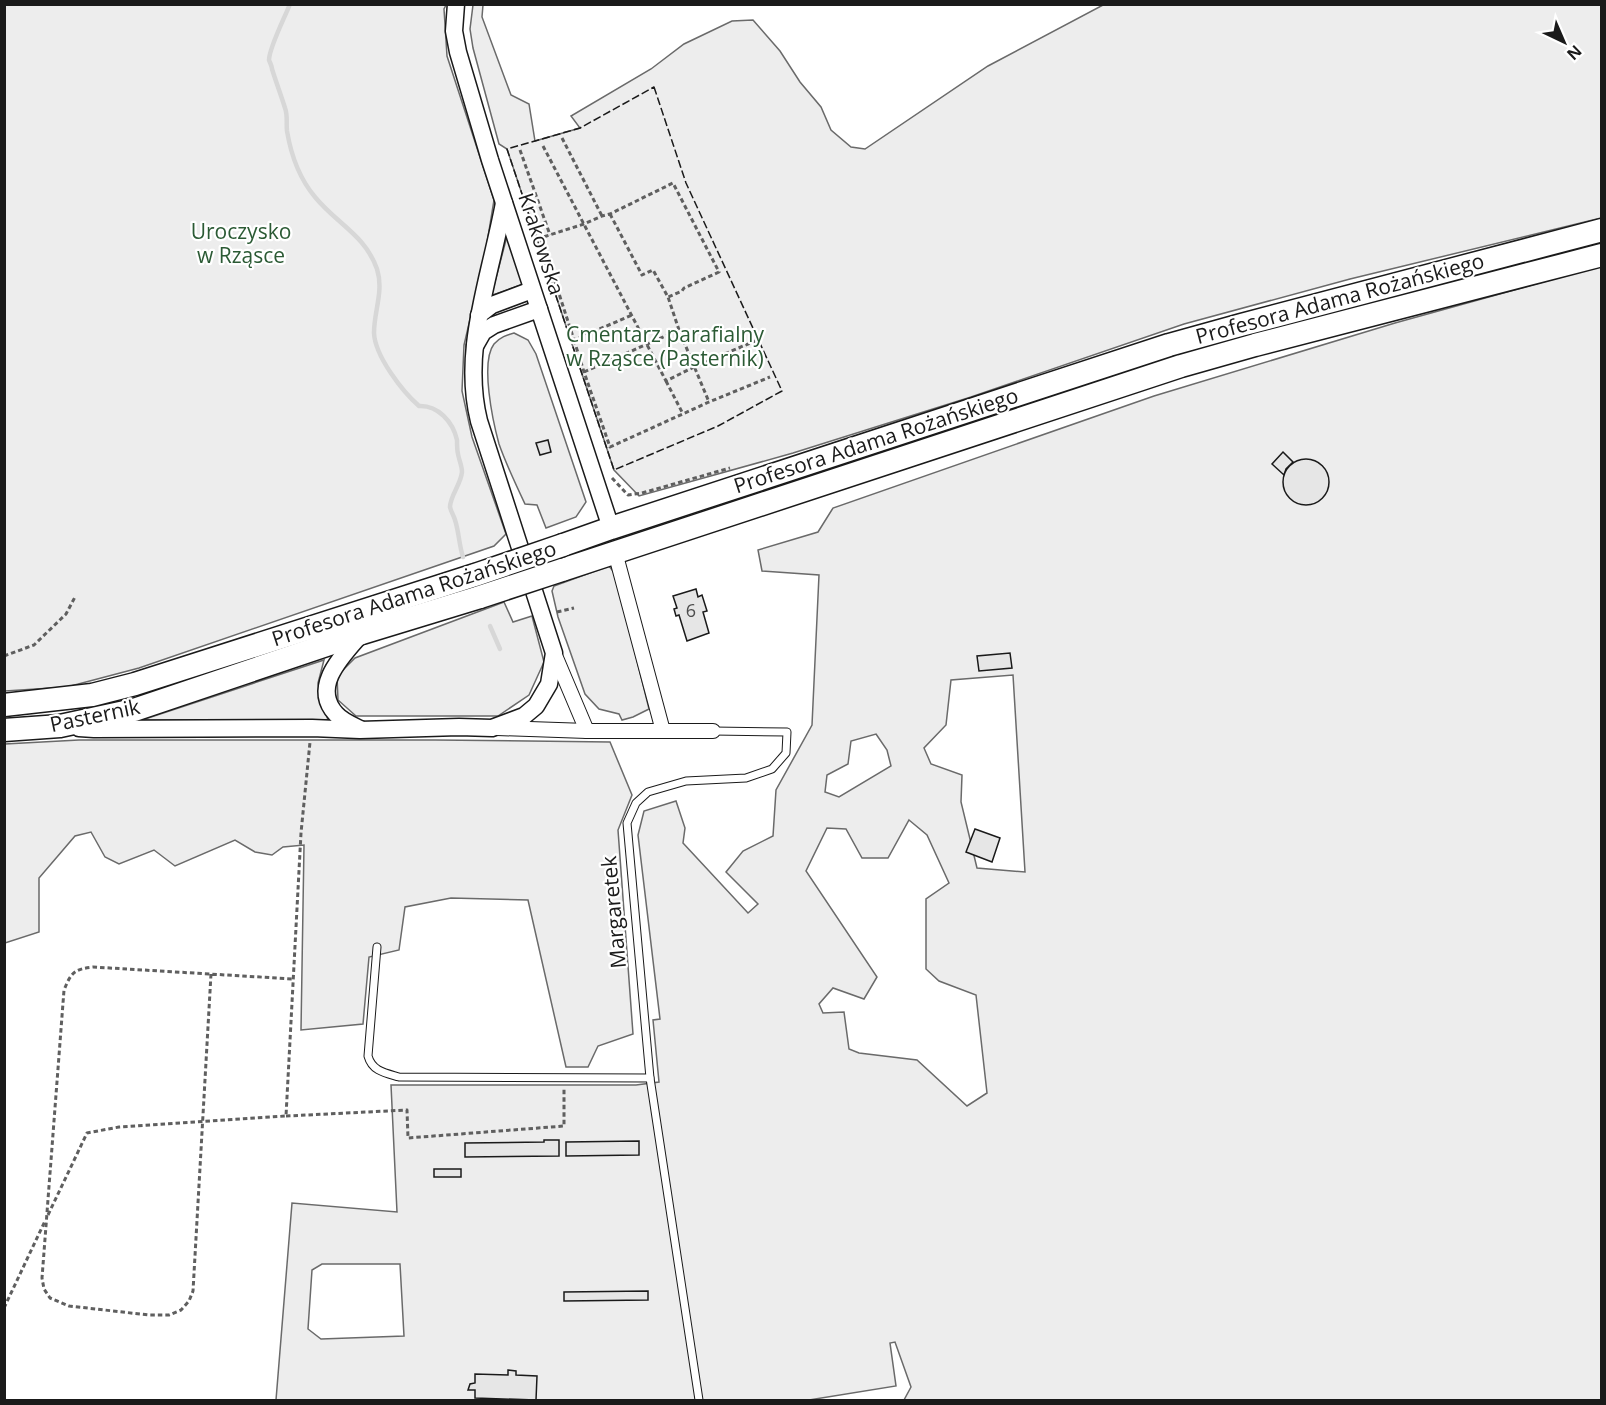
<svg xmlns="http://www.w3.org/2000/svg" width="1606" height="1405" viewBox="0 0 1606 1405" font-family="'Open Sans',sans-serif">
  <style>
    .green { fill: #ededed; stroke: #6a6a6a; stroke-width: 1.5; fill-rule: evenodd }
    .lines { fill: none; stroke-linecap: round; stroke-linejoin: round }
    .stream { stroke: #d7d7d7; stroke-width: 4.5 }
    .building { fill: #e6e6e6; stroke: #1a1a1a; stroke-width: 1.5 }
    .service-casing { stroke: #1a1a1a; stroke-width: 9 }
    .minor-casing { stroke: #1a1a1a; stroke-width: 16 }
    .tertiary-casing { stroke: #1a1a1a; stroke-width: 19 }
    .primary-casing { stroke: #1a1a1a; stroke-width: 25 }
    .path { stroke: #5f5f5f; stroke-width: 3; stroke-dasharray: 4.5 3; stroke-linecap: butt }
    .service { stroke: #fff; stroke-width: 7 }
    .minor { stroke: #fff; stroke-width: 14 }
    .tertiary { stroke: #fff; stroke-width: 16 }
    .primary { stroke: #fff; stroke-width: 22 }
    .primary-bridge-casing { stroke: #1a1a1a; stroke-width: 25; stroke-linecap: butt }
    .primary-bridge { stroke: #fff; stroke-width: 22 }
    .fence { stroke: #1a1a1a; stroke-width: 1.5; stroke-dasharray: 8 3; stroke-linecap: butt }
    .labels { text-anchor: middle; stroke-width: 4.5; stroke-linejoin: round; paint-order: stroke }
    .number-label { font-size: 18px; fill: #4d4d4d }
    .park-label { font-size: 21px; fill: #2b5a34; stroke: #fff }
    .street-label { font-size: 21px; fill: #1a1a1a; stroke: #fff }
  </style>
  <rect width="100%" height="100%" fill="#fff"/>
  <g class="green">
    <polygon points="5,5 446,5 444,9 447,56 494,200 485,255 464,345 462,391 472,437 506,534 494,546 139,668 67,687 5,691"/>
    <polygon points="473,5 483,5 482,17 511,95 529,104 535,141 580,128 571,116 651,69 684,44 732,21 753,20 780,51 800,82 821,107 831,130 851,147 865,149 988,66 1103,5 1601,5 1601,218 1350,279 1184,324 971,397 793,453 639,496 614,470 507,149 499,144 473,48 470,29"/>
    <polygon points="507,238 523,283 521,285 493,295 492,293 506,240"/>
    <path d="M1601 266V1400H904L911 1387 895 1342 890 1343 896 1386 809 1400H276L292 1203 397 1212 391 1085H636L659 1082 653 1020 660 1019 638 835 644 811 676 801 685 828 683 843 748 913 758 904 726 872 743 851 773 836 776 790 812 725 819 575 762 571 758 550 818 532 833 508 1154 396 1395 323ZM1013 675 1025 872 977 868 961 802 962 775 931 764 924 748 946 725 951 680ZM876 734 887 750 891 766 839 797 825 792 827 775 848 764 851 741ZM909 820 927 835 949 883 926 899V969L939 981 976 995 987 1093 967 1106 917 1060 859 1053 849 1049 844 1012 823 1013 819 1004 833 988 864 999 877 977 806 871 827 828 846 829 862 858H888ZM322 1264H400L404 1336 321 1339 308 1329 312 1270Z"/>
    <path d="M514 333 528 340 536 354 586 502 576 517 546 528 537 505 525 504C516 485 506 464 499 444 493 422 480 362 494 344 500 337 507 335 514 333Z"/>
    <polygon points="609,566 616,575 649,709 633,717 622,720 619,714 599,709 585,694 558,617 552,591 554,586"/>
    <polygon points="504,602 513,622 532,616 544,662 529,695 498,716 356,716 338,700 337,676 355,658"/>
    <polygon points="324,660 318,683 323,704 328,720 142,720"/>
    <polygon points="79,740 435,740 610,742 632,795 618,830 633,1034 598,1046 588,1067 566,1067 528,900 451,898 405,907 399,950 369,957 363,1024 301,1030 304,845 283,847 272,855 255,852 235,840 175,866 154,850 119,864 105,857 91,832 75,836 39,878 39,932 5,943 5,744"/>
  </g>
  <g class="lines">
    <g class="stream">
      <path d="M290 4C285 17 269 48 269 60 270 63 272 66 272 69 276 82 281 95 285 108 288 116 286 123 287 131 291 155 299 178 315 197 337 224 365 235 377 269 384 291 374 311 374 333 375 356 402 391 419 406 438 405 453 422 457 440 457 445 457 450 458 454 459 460 462 466 462 472 461 484 450 496 450 507 451 512 454 516 455 520 459 532 459 545 463 557"/>
      <polyline points="490,626 500,649"/>
    </g>
  </g>
  <g class="building">
    <polygon points="548,440 551,452 540,455 536,443"/>
    <polygon points="1283,452 1293,462 1286,469 1284,475 1272,464"/>
    <circle cx="1306" cy="482" r="23"/>
    <polygon points="696,589 698,597 702,595 707,611 703,612 709,633 687,641 679,615 676,616 674,609 677,608 673,596"/>
    <polygon points="1010,653 1012,668 979,671 977,656"/>
    <polygon points="975,829 1000,838 992,862 966,852"/>
    <polygon points="544,1140 559,1140 559,1156 465,1157 465,1143 544,1142"/>
    <polygon points="639,1141 639,1155 566,1156 566,1142"/>
    <rect x="434" y="1169" width="27" height="8"/>
    <polygon points="648,1291 648,1300 564,1301 564,1292"/>
    <polygon points="508,1370 516,1371 516,1375 537,1376 536,1400 475,1398 475,1390 468,1390 470,1384 475,1383 475,1374 508,1375"/>
  </g>
  <g class="lines">
    <g class="service-casing">
      <g id="service">
        <path d="M377 947 368 1056C372 1071 385 1073 399 1077L650 1078"/>
        <polyline points="699,1400 650,1078 627,823 636,803 648,792 686,781 746,778 772,769 786,753 787,732 713,731"/>
      </g>
    </g>
    <g class="minor-casing">
      <g id="minor">
        <polyline points="615,552 663,731"/>
        <polyline points="554,653 587,731"/>
        <polyline points="497,728 587,731 713,731"/>
      </g>
    </g>
    <g class="tertiary-casing">
      <g id="tertiary">
        <polyline points="456,4 454,31 458,52 490,160 611,528"/>
        <polyline points="479,315 492,305 532,290"/>
        <polyline points="475,346 483,332 494,325 539,309"/>
        <path d="M79 728 94 729 312 728 360 730 459 727 492 728 524 716 536 706 549 684 554 653 479 421C466 369 478 317 490 266 495 245 500 224 504 203"/>
        <path d="M360 729C352 725 342 721 336 714 310 686 344 654 362 633"/>
      </g>
    </g>
    <g class="primary-casing">
      <g id="primary">
        <polyline points="563,545 611,528 1169,345 1241,325 1602,230"/>
        <polyline points="562,570 1181,366 1255,345 1602,255"/>
        <polyline points="4,705 92,695 135,684 475,575"/>
        <polyline points="4,730 60,726 134,710 362,633 480,597"/>
      </g>
    </g>
    <g class="path">
      <polyline points="562,138 602,216"/>
      <polyline points="543,146 666,381 694,367 755,341"/>
      <polyline points="520,150 550,235"/>
      <polyline points="610,214 642,275 653,270 668,297 679,330 709,402"/>
      <polyline points="541,238 574,340 632,315"/>
      <polyline points="537,239 584,224 602,216 610,214 673,183 719,272 684,288 682,291 668,297"/>
      <polyline points="574,340 584,372 610,447 709,402 770,377"/>
      <polyline points="584,372 679,330"/>
      <polyline points="666,381 683,414"/>
      <polyline points="612,478 628,495 642,493 730,468"/>
      <polyline points="557,612 574,608"/>
      <polyline points="4,656 34,645 66,614 75,597"/>
      <path d="M211 974 193 1291 189 1301 181 1310 169 1315H149L69 1306 50 1298 44 1289 42 1278 64 990C71 973 74 969 93 967L293 979"/>
      <polyline points="286,1116 407,1110 408,1138 564,1126 564,1087"/>
      <polyline points="48,1215 87,1133 119,1127 286,1116 301,833 310,742"/>
      <polyline points="4,1308 45,1221"/>
    </g>
    <use href="#service" class="service"/>
    <use href="#minor" class="minor"/>
    <use href="#tertiary" class="tertiary"/>
    <use href="#primary" class="primary"/>
    <g class="primary-bridge-casing">
      <g id="primary-bridge">
        <polyline points="475,575 563,545"/>
        <polyline points="480,597 562,570"/>
      </g>
    </g>
    <use href="#primary-bridge" class="primary-bridge"/>
    <polygon class="fence" points="654,87 686,183 782,391 718,426 614,470 507,149 580,128"/>
  </g>
  <g class="labels">
    <g class="number-label">
      <text x="691" y="617">6</text>
    </g>
    <g class="park-label">
      <text x="241" y="239">Uroczysko<tspan x="241" dy="24">w Rząsce</tspan></text>
      <text x="665" y="342">Cmentarz parafialny<tspan x="665" dy="24">w Rząsce (Pasternik)</tspan></text>
    </g>
    <g class="street-label">
      <text transform="translate(541 244) rotate(72)" y="7">Krakowska</text>
      <text transform="translate(1340 299) rotate(-15)" y="7">Profesora Adama Rożańskiego</text>
      <text transform="translate(876 441) rotate(-18)" y="7">Profesora Adama Rożańskiego</text>
      <text transform="translate(414 594) rotate(-18)" y="7">Profesora Adama Rożańskiego</text>
      <text transform="translate(95 716) rotate(-12)" y="7">Pasternik</text>
      <text transform="translate(614 912) rotate(-95)" y="7">Margaretek</text>
    </g>
  </g>
  <rect width="1606" height="1405" fill="none" stroke="#1a1a1a" stroke-width="12"/>
  <g transform="translate(1564 42) rotate(136)" stroke="#ffffff" stroke-width="4.5" paint-order="stroke">
  <path d="M0-4.5L10 22L0 15L-10 22Z" fill="#1a1a1a"/>
  <text y="-9" font-size="16" font-weight="bold" text-anchor="middle" fill="#1a1a1a">N</text>
  </g>
</svg>
